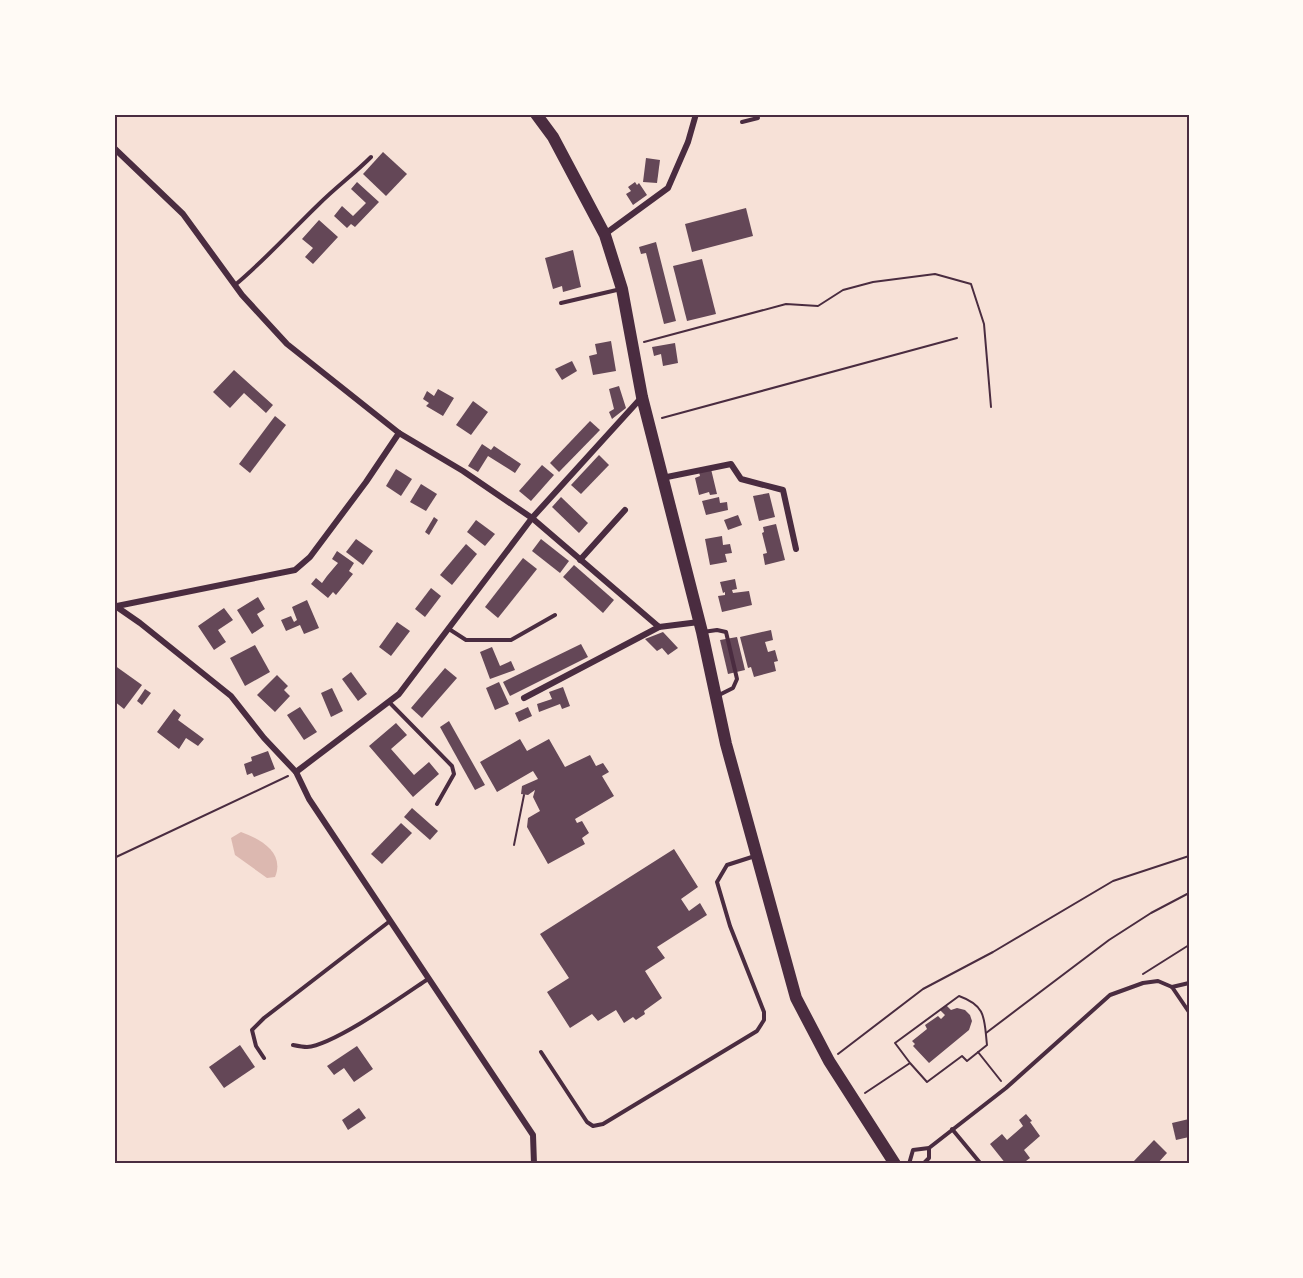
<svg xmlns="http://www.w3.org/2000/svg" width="1303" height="1278" viewBox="0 0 1303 1278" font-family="'Alegreya Sans',sans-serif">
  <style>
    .water { fill: #dcb8b0 }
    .building { fill: #644757 }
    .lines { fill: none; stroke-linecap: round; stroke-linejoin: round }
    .path { stroke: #4a2c40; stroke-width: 2 }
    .service { stroke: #4a2c40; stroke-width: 4 }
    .minor { stroke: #4a2c40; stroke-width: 6 }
    .primary { stroke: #4a2c40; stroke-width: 12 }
    .neatline { fill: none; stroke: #4a2c40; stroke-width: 2 }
  </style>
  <rect width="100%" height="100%" fill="#f7e1d7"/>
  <path class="water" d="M241 832C261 839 285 853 275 877L267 878 235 855 231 838Z"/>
  <g class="building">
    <polygon points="383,152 407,174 386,196 363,174"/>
    <polygon points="646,158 660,160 657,183 643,182"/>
    <polygon points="357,182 379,202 355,227 351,224 347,228 334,216 342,206 353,216 366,203 351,189"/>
    <polygon points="635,182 637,185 639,183 647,195 633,205 626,194 631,191 628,187"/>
    <polygon points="746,208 753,236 692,252 685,224"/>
    <polygon points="319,220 338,237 313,264 305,257 313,248 302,239"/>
    <polygon points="656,242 676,321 664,324 646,253 641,254 639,247"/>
    <polygon points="573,250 581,287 563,292 562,286 553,289 545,258"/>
    <polygon points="702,259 716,314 687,321 673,266"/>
    <polygon points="611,341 616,371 593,375 589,356 597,354 595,344"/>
    <polygon points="675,343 678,363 663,366 661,354 654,356 652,347"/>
    <polygon points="572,361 577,371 562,380 555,369"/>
    <polygon points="234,370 273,405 266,413 244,393 230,408 213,392"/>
    <polygon points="619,386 626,408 612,419 609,412 614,409 609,389"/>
    <polygon points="438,389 454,398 443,416 426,406 429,403 423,399 427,391 434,396"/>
    <polygon points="473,401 488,412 471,435 456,425"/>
    <polygon points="275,416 286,425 250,473 239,464"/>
    <polygon points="590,421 600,430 559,472 550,463"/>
    <polygon points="482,444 491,450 494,446 521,464 515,473 488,456 478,472 468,466"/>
    <polygon points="599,455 609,465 581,494 571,485"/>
    <polygon points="542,465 554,475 531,501 519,491"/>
    <polygon points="396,469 412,479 401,496 386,486"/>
    <polygon points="711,469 717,494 710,495 709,492 699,495 695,478 700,476 699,472"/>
    <polygon points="421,484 437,494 426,511 410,502"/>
    <polygon points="769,493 775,517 759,521 753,496"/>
    <polygon points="561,497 588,523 579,533 552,507"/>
    <polygon points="719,497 720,503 727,502 728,510 706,515 702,501"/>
    <polygon points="738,515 742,525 728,530 724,520"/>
    <polygon points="434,517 438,520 429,535 425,532"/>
    <polygon points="476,520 495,534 485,546 467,532"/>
    <polygon points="776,524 785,560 765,565 763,554 767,553 762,533 764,532 763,527"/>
    <polygon points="722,536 723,545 730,544 732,553 725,554 727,562 710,565 705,539"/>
    <polygon points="356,539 373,551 363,565 346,552"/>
    <polygon points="541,539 569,561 560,573 532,551"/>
    <polygon points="466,544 477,554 452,585 440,575"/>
    <polygon points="337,551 354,563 349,571 353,574 336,595 333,592 328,598 311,584 316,578 322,583 327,576 338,563 332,559"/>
    <polygon points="523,558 537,569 498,618 485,607"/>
    <polygon points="574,565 614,600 603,613 563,577"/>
    <polygon points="735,579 737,589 732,590 733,593 749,591 752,605 722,612 718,596 725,595 725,592 723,593 720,582"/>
    <polygon points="431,588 441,596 425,617 415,609"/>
    <polygon points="258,597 265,609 257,614 264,626 252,634 237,610"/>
    <polygon points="307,600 319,628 304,634 300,625 286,631 281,620 291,616 294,622 297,620 292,607"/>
    <polygon points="224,608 233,620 218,630 226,642 214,650 198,626"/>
    <polygon points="397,622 410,631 391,656 379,647"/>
    <polygon points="771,630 773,640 765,642 768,652 775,650 778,661 774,662 776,671 754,677 751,667 748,668 740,637"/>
    <polygon points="663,632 678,648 668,655 662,648 657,651 645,639"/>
    <polygon points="737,637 745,670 728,674 720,640"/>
    <polygon points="581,644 588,657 510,696 503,682"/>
    <polygon points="255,645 270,672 245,686 230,658"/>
    <polygon points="492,647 500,666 511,661 515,670 490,679 480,652"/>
    <polygon points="114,665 142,685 124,709 114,701"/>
    <polygon points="445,668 457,678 422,718 411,708"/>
    <polygon points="351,672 367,694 358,701 342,679"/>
    <polygon points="277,675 288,686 284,690 290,696 275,712 257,695"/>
    <polygon points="499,682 509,704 495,710 486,688"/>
    <polygon points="563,687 570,706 562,709 560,704 539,712 537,704 552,699 549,692"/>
    <polygon points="332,688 343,711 331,717 321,693"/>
    <polygon points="145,689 151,693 142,705 137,701"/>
    <polygon points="300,707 317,732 304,740 287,715"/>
    <polygon points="528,707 532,716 519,722 515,713"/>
    <polygon points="174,709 181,715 178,720 204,739 198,746 186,738 179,749 157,732"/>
    <polygon points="449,721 485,785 475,790 440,727"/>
    <polygon points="396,723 407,735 391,749 414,775 429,762 439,774 413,797 369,746"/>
    <polygon points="520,739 527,751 549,739 565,767 590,755 596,766 603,763 609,772 602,776 614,796 575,819 577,823 582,821 589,833 582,838 585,844 548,864 527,827 528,818 540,811 533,797 535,790 528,795 521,794 522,786 538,779 533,771 497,792 480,762"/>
    <polygon points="268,751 275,769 254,777 252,773 247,775 244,764 252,761 251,757"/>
    <polygon points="412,808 438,831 430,840 404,817"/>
    <polygon points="401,823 412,833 382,864 371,854"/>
    <polygon points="674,849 698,887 681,899 689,911 700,903 707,915 657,947 665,958 645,971 662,998 644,1011 645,1014 636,1020 633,1017 624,1023 616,1010 598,1021 592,1014 570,1028 547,992 569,978 540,934"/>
    <polygon points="946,1005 951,1010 957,1008 965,1010 970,1015 972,1021 969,1030 929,1063 913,1046 915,1044 912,1041 927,1029 925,1025 938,1016 941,1019 945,1015 940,1010"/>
    <polygon points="240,1045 255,1067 224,1088 209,1067"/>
    <polygon points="357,1046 373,1069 354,1082 344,1068 334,1075 327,1066"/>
    <polygon points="359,1108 366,1118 348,1130 342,1120"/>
    <polygon points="1026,1114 1032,1121 1030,1122 1040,1136 1024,1150 1030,1158 1022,1164 1006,1164 990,1144 1002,1134 1007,1140 1023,1126 1019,1120"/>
    <polygon points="1189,1119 1189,1137 1176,1140 1172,1123"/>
    <polygon points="1154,1140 1167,1153 1157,1164 1135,1164 1133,1162"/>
  </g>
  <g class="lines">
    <g class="path">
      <polyline points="644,342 786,304 818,306 843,290 873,282 935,274 971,284 984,324 991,407"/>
      <polyline points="662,418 957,338"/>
      <polyline points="514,845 524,795"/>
      <polyline points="114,858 288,776"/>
      <polyline points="1143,974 1189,945"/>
      <polyline points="986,1033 1109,940 1151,913 1189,893"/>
      <polyline points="978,1052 1001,1081"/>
      <polyline points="838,1054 923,989 993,952 1113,881 1189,856"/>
      <path d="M865 1093 910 1063 927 1082 962 1056 967 1061 987 1045C984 1019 987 1006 959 996L895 1043 910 1063"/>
    </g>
    <g class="service">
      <polyline points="742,122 758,118 756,114"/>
      <path d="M235 285C265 260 291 231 319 204 336 187 354 174 371 157"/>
      <polyline points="561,303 621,289"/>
      <polyline points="449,629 466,640 511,640 555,615"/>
      <polyline points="703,632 717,630 726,632 737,679 733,688 719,695"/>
      <polyline points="389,702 452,766 454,774 437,804"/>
      <polyline points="1172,987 1189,983"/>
      <path d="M293 1045C298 1046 303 1047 307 1047 334 1045 404 995 428 979"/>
      <polyline points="541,1052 587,1122 593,1126 603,1124 757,1031 764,1020 764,1012 730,926 717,882 727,865 755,856"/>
      <polyline points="264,1058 256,1046 252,1030 264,1018 390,921"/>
      <polyline points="952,1129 981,1164"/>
      <polyline points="909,1164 913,1150 929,1148 1006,1088 1110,995 1143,983 1158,981 1172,987 1189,1012"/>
      <polyline points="923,1164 929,1158 929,1148"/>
    </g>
    <g class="minor">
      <polyline points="114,148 183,214 242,295 287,344 399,433 463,471 532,518 659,627 699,622"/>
      <polyline points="605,234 668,188 688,142 696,114"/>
      <polyline points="662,478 731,464 741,479 783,490 796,549"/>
      <polyline points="580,560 625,510"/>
      <polyline points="114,605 140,623 231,696 264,738 296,772 309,799 533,1135 534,1164"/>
      <polyline points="117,606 295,570 310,557 366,482 399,433"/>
      <polyline points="524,698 659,627"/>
      <polyline points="296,772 399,694 532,518 641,398"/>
    </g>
    <polyline class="primary" points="536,114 553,137 605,235 622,289 642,397 702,632 726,744 796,998 829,1061 895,1164"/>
  </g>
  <rect width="1303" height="1278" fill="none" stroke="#fffaf5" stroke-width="231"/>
  <rect x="116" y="116" width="1072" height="1046" class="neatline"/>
</svg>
